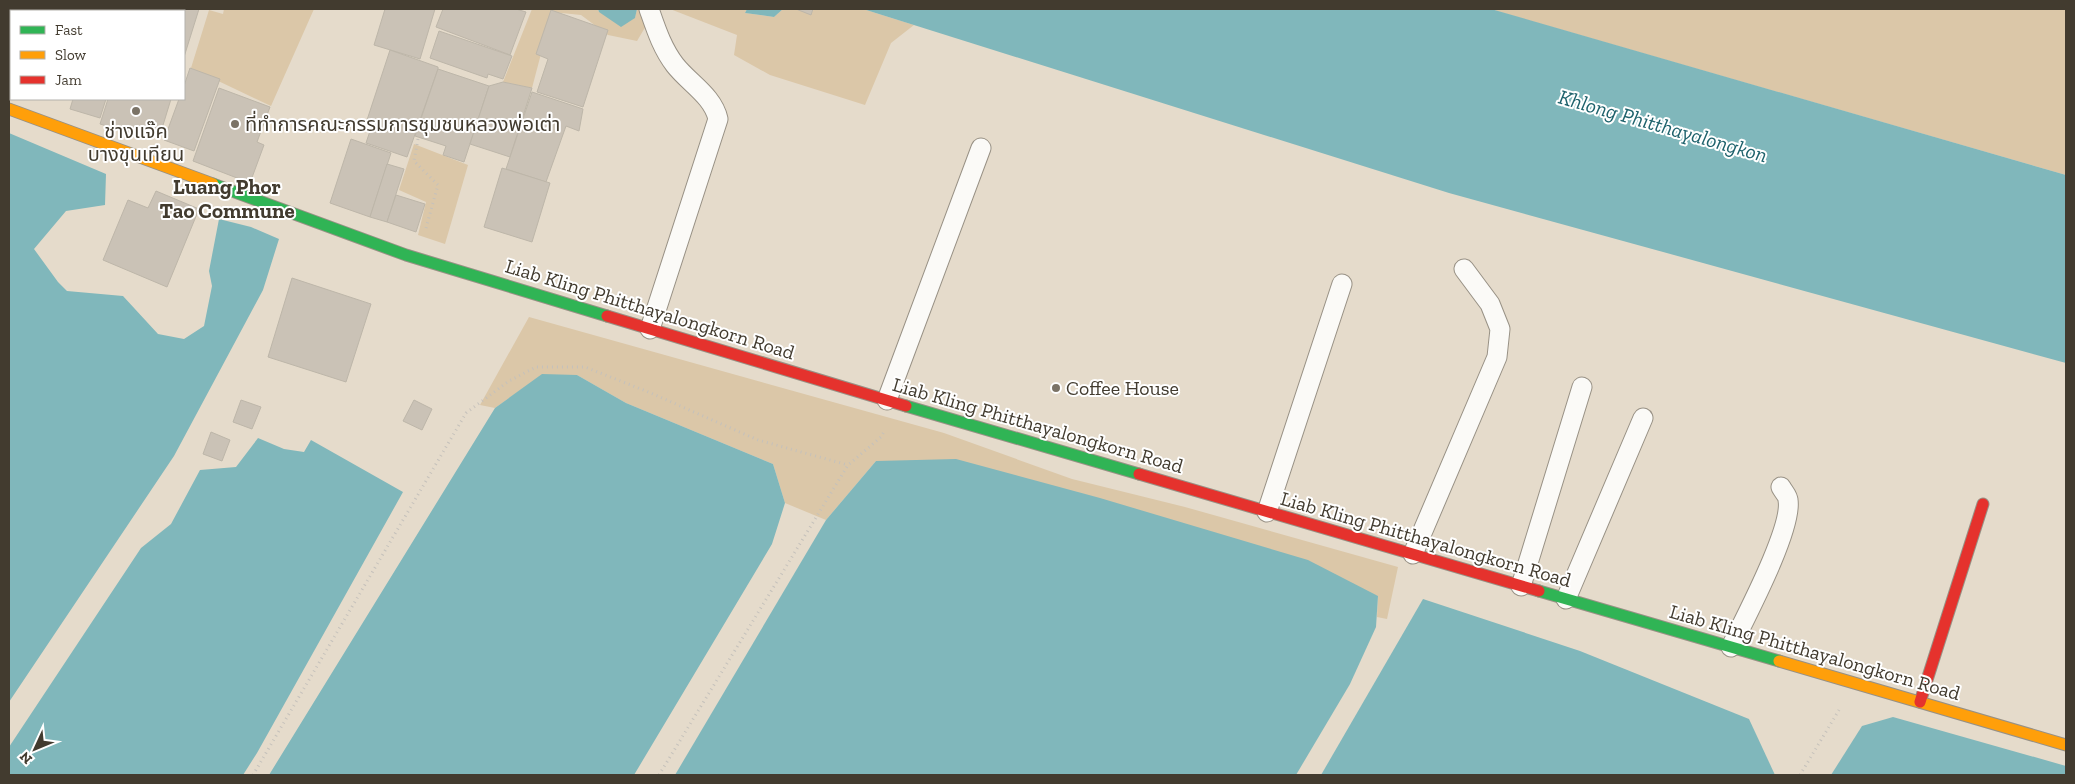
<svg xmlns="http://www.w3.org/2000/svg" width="2075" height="784" viewBox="0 0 2075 784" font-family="'Zilla Slab','Noto Sans Thai',serif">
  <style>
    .green { fill: #dbc7a8 }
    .water { fill: #80b7bb }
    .building { fill: #cac2b6; stroke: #bdb6a9 }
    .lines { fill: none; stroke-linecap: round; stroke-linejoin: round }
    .lane-casing { stroke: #989185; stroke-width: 21 }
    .fast-casing { stroke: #989185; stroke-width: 13 }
    .slow-casing { stroke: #989185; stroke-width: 13 }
    .jam-casing { stroke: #989185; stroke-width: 13 }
    .path { stroke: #c5c1bb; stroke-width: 3; stroke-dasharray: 1 4; stroke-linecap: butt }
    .lane { stroke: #fbfaf7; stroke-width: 19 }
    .fast { stroke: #30b455; stroke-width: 11 }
    .slow { stroke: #ff9f0a; stroke-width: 11 }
    .jam { stroke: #e5322d; stroke-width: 11 }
    .poi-dot { fill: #7b7366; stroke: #fff; stroke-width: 2 }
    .labels { text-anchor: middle; stroke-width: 4; stroke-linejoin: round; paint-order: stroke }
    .poi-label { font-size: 20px; fill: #423b2f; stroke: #fff; text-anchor: start }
    .street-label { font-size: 20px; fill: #423b2f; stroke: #fff }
    .water-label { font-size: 21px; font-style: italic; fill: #1e626c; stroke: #fff }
    .neighbourhood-label { font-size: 21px; font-weight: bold; fill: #423b2f; stroke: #fff }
  </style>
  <rect width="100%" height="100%" fill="#e5dbcb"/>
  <g class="green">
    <polygon points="224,9 314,9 271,106 191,68 209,10 223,14"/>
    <polygon points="532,9 598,9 599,12 635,18 637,9 656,9 637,41 608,35 581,15 552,12 532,88 503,82"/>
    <polygon points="670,9 747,9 745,13 774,17 783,9 796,9 811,13 814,9 863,9 914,25 891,43 865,105 770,75 734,55 737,35"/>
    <polygon points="1491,9 2066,9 2066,175 1500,12"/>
    <polygon points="414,144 468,165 445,244 418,235 426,202 399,190"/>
    <polygon points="529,317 944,433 1072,479 1185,507 1398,567 1387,619 1377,617 1378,596 876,461 826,520 785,503 773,464 626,403 577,375 542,375 495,408 480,405"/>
  </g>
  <g class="water">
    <polygon points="598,9 637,9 635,18 621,27 599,12"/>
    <polygon points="747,9 783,9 774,17 745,13"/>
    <polygon points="863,9 1491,9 2066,175 2066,363 1449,193"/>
    <polygon points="9,133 106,174 105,205 66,211 34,249 58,282 67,291 123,296 158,334 184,339 204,326 212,286 209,271 219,219 251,227 279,239 263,290 174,456 9,702"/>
    <polygon points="542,374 577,375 626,403 773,464 785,503 772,544 634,775 269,775 495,408"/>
    <polygon points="258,438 284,449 304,452 311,440 403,492 257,753 243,775 9,775 9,747 141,548 171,524 200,470 236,467"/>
    <polygon points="956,459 1100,498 1308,560 1378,596 1376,627 1350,684 1296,775 675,775 826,520 876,461"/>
    <polygon points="1423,599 1580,651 1749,719 1775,775 1321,775"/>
    <polygon points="1893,717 2066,766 2066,775 1831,775 1862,726"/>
  </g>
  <g class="building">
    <polygon points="137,9 161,9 160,11 136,11"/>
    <polygon points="161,9 199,9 184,57 184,11 160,11"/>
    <polygon points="385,9 435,9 420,59 374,45"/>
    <polygon points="443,9 516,9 526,12 510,55 436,27"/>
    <polygon points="796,9 813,9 811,15"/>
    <polygon points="551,10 608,30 583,107 537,92 548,59 536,54"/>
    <polygon points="439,31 512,56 503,79 488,74 487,78 430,58"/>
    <polygon points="390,50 438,67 438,69 407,157 366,143 373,122 367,120"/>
    <polygon points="190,68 220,79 194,151 164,140 179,99 184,99 184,86"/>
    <polygon points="438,69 489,86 464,162 443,155 446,146 415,136"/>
    <polygon points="503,82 532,88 510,157 470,144 489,86"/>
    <polygon points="219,88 270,107 257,142 264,145 250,183 193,161"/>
    <polygon points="532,92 583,109 579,131 566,126 546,182 506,169"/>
    <polygon points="73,99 106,99 100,118 70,109"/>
    <polygon points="108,99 171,99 160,135 142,129 140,136 100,124"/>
    <polygon points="351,139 391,153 370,217 330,203"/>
    <polygon points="387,164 404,169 387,222 370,217"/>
    <polygon points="502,168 550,183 532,242 484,227"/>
    <polygon points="156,191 199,209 167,287 103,260 128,200 148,208"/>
    <polygon points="396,195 425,204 416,232 387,222"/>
    <polygon points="292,278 371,304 346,382 268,357"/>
    <polygon points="241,400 261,407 252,429 233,422"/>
    <polygon points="414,400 432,409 422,430 403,421"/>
    <polygon points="211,432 230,440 222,461 203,454"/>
  </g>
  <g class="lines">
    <g class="lane-casing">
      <g id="lane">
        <path d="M649 9C656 29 662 48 675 65 689 83 713 96 718 119L650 329"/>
        <polyline points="887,400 981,148"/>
        <polyline points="1267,512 1342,284"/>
        <polyline points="1413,554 1497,357 1500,329 1490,304 1464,269"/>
        <polyline points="1521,586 1582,387"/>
        <polyline points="1566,599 1643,418"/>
        <path d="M1731 647C1745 618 1793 528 1788 500 1788 496 1783 491 1781 487"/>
      </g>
    </g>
    <g class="fast-casing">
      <g id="fast">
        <polyline points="213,184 406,255 607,316"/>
        <polyline points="906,406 1139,474"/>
        <polyline points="1539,591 1779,661"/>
      </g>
    </g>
    <g class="slow-casing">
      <g id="slow">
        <polyline points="9,109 213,184"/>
        <polyline points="1779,661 2066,745"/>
      </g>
    </g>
    <g class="jam-casing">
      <g id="jam">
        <polyline points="607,316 906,406"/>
        <polyline points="1139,474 1539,591"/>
        <polyline points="1920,702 1983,504"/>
      </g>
    </g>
    <g class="path">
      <polyline points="418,139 414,161 438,185 426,228"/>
      <polyline points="253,775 466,413 509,381 536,367 585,367 646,391 758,440 848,465"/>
      <polyline points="659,775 848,465 881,437 885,430"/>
      <polyline points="1800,775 1839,710"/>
    </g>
    <use href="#lane" class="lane"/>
    <use href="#fast" class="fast"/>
    <use href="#slow" class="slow"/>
    <use href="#jam" class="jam"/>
  </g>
  <g class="poi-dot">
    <circle cx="136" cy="111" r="5"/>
    <circle cx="235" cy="124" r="5"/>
    <circle cx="1056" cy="388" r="5"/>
  </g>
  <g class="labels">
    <g class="poi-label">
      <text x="245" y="131">ที่ทำการคณะกรรมการชุมชนหลวงพ่อเต่า</text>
      <text x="136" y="138" text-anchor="middle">ช่างแจ๊ค<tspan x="136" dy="23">บางขุนเทียน</tspan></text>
      <text x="1066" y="395">Coffee House</text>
    </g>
    <g class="street-label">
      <text transform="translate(650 309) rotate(17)" y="7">Liab Kling Phitthayalongkorn Road</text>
      <text transform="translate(1038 425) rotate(16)" y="7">Liab Kling Phitthayalongkorn Road</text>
      <text transform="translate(1426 539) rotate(16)" y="7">Liab Kling Phitthayalongkorn Road</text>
      <text transform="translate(1815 652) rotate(16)" y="7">Liab Kling Phitthayalongkorn Road</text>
    </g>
    <g class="water-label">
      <text transform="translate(1663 126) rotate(16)" y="7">Khlong Phitthayalongkon</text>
    </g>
    <g class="neighbourhood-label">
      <text x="227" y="194">Luang Phor<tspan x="227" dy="24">Tao Commune</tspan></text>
    </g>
  </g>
  <rect width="2075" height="784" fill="none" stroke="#423b2f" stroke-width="20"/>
  <rect x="10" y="10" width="175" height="90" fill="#ffffff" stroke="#b3b1ac"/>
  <rect x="20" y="26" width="25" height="8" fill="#30b455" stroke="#b3b1ac"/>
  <text x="55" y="35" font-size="15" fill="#423b2f">Fast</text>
  <rect x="20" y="51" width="25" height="8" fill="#ff9f0a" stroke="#b3b1ac"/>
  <text x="55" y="60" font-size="15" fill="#423b2f">Slow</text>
  <rect x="20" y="76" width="25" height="8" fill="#e5322d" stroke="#b3b1ac"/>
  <text x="55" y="85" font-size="15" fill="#423b2f">Jam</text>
  <g transform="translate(35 749) rotate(226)" stroke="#ffffff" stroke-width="4" paint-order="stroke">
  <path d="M0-4L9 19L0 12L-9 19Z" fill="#423b2f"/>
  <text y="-8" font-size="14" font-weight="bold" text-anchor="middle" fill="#423b2f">N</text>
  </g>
</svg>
